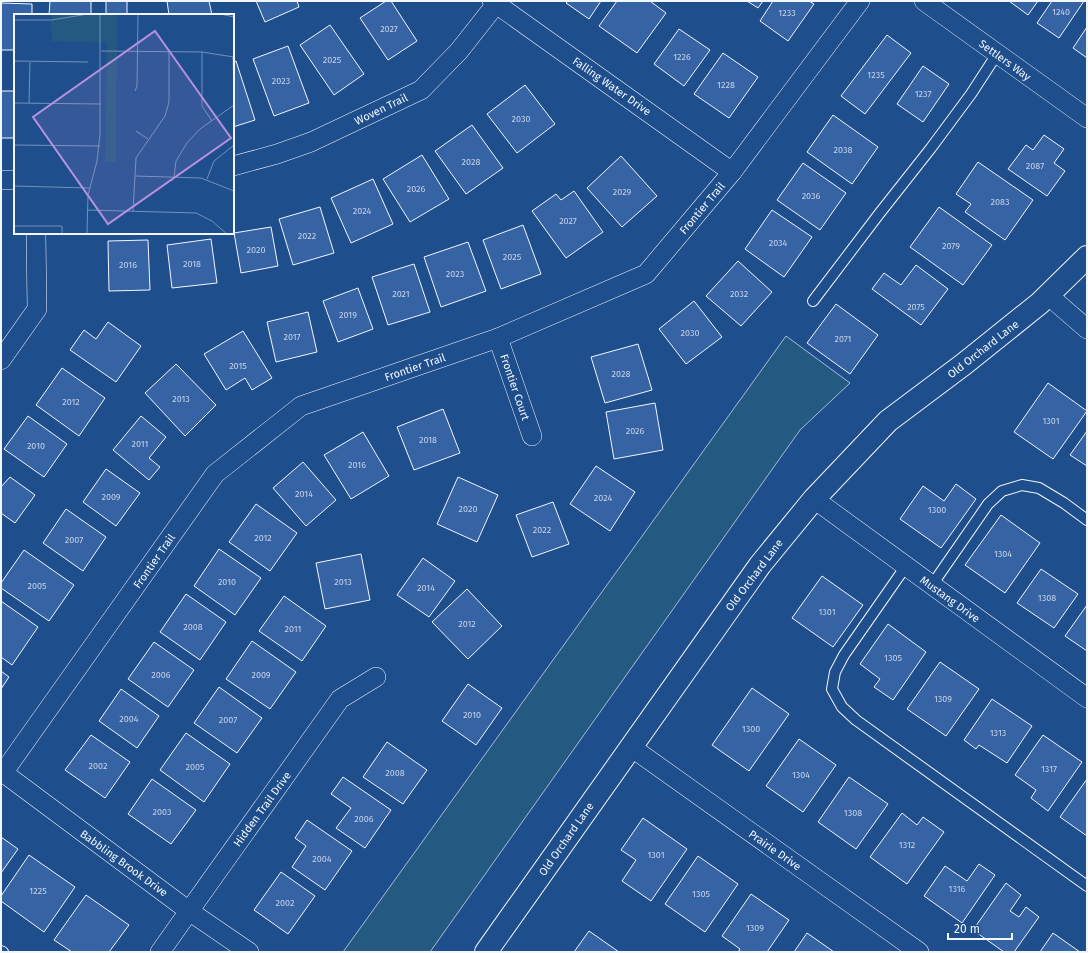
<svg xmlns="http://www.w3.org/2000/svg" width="1088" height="953" viewBox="0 0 1088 953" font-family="'Fira Sans',sans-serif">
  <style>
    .green { fill: #245a82; stroke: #a8bbd7 }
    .building { fill: #3563a3; stroke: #f2f6ff }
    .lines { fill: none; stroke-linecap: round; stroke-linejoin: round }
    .lane-casing { stroke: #f2f6ff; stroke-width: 12 }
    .street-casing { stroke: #f2f6ff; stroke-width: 20 }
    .secondary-casing { stroke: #f2f6ff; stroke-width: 24 }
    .lane { stroke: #1f4e8c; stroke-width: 10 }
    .street { stroke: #1f4e8c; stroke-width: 19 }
    .secondary { stroke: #1f4e8c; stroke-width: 22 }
    .labels { text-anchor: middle; stroke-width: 3; stroke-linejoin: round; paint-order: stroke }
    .number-label { font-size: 9px; fill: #c3d1e8 }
    .street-label { font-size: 11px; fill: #f2f6ff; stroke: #1f4e8c }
    .inset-road { fill: none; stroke: #7391ba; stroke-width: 1 }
    .view { fill: #b691df; fill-opacity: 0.15; stroke: #b691df; stroke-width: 2 }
    .inset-edge { fill: none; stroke: #f2f6ff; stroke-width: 2 }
  </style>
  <rect width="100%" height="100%" fill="#1f4e8c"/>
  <polygon class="green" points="786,336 850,383 800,430 430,952 343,952"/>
  <g class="building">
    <polygon points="50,1 91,1 91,15 49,15"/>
    <polygon points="106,1 127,1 127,15 155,14 155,15 106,15"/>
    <polygon points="167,1 209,1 212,15 169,15"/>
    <polygon points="256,1 297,1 299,7 265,22"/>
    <polygon points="386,1 391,1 417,41 388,60 360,18"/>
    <polygon points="568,1 601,1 589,19 566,3"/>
    <polygon points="617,1 650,1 666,13 637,53 599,26"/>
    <polygon points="747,1 763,1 758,8"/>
    <polygon points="773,1 809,1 814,4 788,41 760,21"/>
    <polygon points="1009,1 1038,1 1028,15"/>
    <polygon points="1052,1 1084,1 1059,38 1037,23"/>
    <polygon points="1,3 32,4 32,15 15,15 15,50 1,50"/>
    <polygon points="330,25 364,74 334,95 300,45"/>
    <polygon points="1087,27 1087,58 1073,48"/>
    <polygon points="679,29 710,50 684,86 654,64"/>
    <polygon points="887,35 911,53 865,114 841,96"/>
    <polygon points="288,46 309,103 274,116 253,59"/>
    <polygon points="723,53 758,77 729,118 694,94"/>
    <polygon points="236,61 255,120 233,127 233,62"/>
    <polygon points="923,66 949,84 923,122 897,104"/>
    <polygon points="525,85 555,124 517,153 487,114"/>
    <rect x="1" y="91" width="14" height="47"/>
    <polygon points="833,115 878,147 852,184 807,152"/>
    <polygon points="472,125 503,168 466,194 435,151"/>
    <polygon points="1044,135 1064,149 1054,163 1065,171 1047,196 1008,169 1026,145 1033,150"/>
    <polygon points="422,155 449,199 410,222 383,179"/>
    <polygon points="621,156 657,196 622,227 587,188"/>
    <polygon points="978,162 1033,200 1005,240 965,212 971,204 956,194"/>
    <polygon points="803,163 846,193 820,230 777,200"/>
    <polygon points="373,179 393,224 351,243 331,198"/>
    <polygon points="574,191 603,232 566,258 532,211 556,194 561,200"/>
    <polygon points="320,207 334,253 293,265 279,219"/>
    <polygon points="939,207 992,245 963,285 910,247"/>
    <polygon points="772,210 812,237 784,277 745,249"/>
    <polygon points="523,225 541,274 501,289 483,240"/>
    <polygon points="271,227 278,266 241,273 234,233"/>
    <polygon points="211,239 217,283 172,288 167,245"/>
    <polygon points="148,240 150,290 109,291 108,241"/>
    <polygon points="468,242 486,291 441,307 424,257"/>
    <polygon points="738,261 772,292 741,326 706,296"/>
    <polygon points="414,264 430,312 388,325 372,277"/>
    <polygon points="916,265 948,289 921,325 872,289 884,273 901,285"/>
    <polygon points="358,288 373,329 338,342 323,301"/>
    <polygon points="694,301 722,337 686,364 659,329"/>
    <polygon points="836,304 878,335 850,374 807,343"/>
    <polygon points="308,312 317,352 276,362 267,322"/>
    <polygon points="108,322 141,346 116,382 70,350 84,330 96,339"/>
    <polygon points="243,331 272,378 252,390 245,378 226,390 204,354"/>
    <polygon points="638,344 652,390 605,403 591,357"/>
    <polygon points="176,364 216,405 185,436 145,393"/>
    <polygon points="62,368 105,398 79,436 36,405"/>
    <polygon points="1048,383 1087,411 1053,459 1014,432"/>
    <polygon points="655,403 663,450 614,459 606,412"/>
    <polygon points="443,409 460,453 414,470 397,427"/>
    <polygon points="28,416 67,444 44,477 4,449"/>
    <polygon points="141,416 166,437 149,458 160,467 149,480 113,450"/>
    <polygon points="1087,431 1087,466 1070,455"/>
    <polygon points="363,432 389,476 351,499 324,455"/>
    <polygon points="303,462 336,500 306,526 273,488"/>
    <polygon points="596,466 635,492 610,531 570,504"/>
    <polygon points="106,469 140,493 116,526 83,502"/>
    <polygon points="10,477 35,495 15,523 1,513 1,487"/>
    <polygon points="458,477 498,495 477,542 437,524"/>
    <polygon points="956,484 976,499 941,548 900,519 923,486 944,501"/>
    <polygon points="553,502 569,544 532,557 516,515"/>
    <polygon points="256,504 297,533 270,571 229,542"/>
    <polygon points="66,509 106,537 83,571 43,543"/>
    <polygon points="1001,515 1040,543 1005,593 965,565"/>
    <polygon points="219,549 261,578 235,615 194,586"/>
    <polygon points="24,550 74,585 49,621 1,588 1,583"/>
    <polygon points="361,554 370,600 325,609 316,563"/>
    <polygon points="423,558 455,581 429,617 397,595"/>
    <polygon points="1041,569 1078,594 1054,628 1017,603"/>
    <polygon points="822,576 863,605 833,647 792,618"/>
    <polygon points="467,589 502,626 468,659 432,622"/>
    <polygon points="186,594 226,622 200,660 160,632"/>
    <polygon points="284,596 326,626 302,661 259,631"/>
    <polygon points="1,601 38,627 12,665 1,657"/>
    <polygon points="1087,605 1087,651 1065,636"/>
    <polygon points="888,624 926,652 893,700 874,687 880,679 860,664"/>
    <polygon points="252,641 296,672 270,709 226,679"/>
    <polygon points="154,642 194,670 168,707 128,679"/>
    <polygon points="940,662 979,689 946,736 907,709"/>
    <polygon points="1,671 9,677 1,689"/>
    <polygon points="468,684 502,708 476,745 442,721"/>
    <polygon points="219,687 262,718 237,753 194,723"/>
    <polygon points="752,688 789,714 749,771 712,745"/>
    <polygon points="121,689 159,716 137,748 99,721"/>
    <polygon points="992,699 1032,726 1007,763 979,745 976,749 964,740"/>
    <polygon points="186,733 230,764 204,802 160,770"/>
    <polygon points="91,735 130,762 105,798 65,770"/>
    <polygon points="1043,735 1082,762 1048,811 1031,798 1036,790 1015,775"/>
    <polygon points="799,739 836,765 803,812 766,786"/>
    <polygon points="387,742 427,770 403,804 363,777"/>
    <polygon points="343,777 391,810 365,848 336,828 351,808 331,794"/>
    <polygon points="849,777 888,804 856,849 818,822"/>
    <polygon points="152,779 196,810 171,844 128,814"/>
    <polygon points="1087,779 1087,836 1060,817"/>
    <polygon points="902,813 917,825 923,817 944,832 907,884 870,857"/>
    <polygon points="643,818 687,849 651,901 622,881 636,860 621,850"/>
    <polygon points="307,820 352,851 325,890 292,867 306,846 295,838"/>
    <polygon points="1,837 18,849 1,873"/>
    <polygon points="29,855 75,887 44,932 1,901 1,896"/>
    <polygon points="698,856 738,884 705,932 665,904"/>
    <polygon points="979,864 995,875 962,923 924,896 945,866 967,881"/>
    <polygon points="281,872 315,896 288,934 254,910"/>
    <polygon points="1006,883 1021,895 1010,911 1019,917 1026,907 1039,917 1014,952 1004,952 973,930"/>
    <polygon points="751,894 789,920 767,952 738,952 740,949 722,936"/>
    <polygon points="86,895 129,925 109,952 72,952 54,940"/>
    <polygon points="589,931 619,952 574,952"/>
    <polygon points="807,933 834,952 794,952"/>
    <polygon points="1053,933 1080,952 1040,952"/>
  </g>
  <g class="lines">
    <g class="lane-casing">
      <g id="lane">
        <polyline points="813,301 879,214 931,148 971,94 997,54"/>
        <polyline points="906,566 844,655 835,672 832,689 842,707 856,720 1087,886"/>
        <polyline points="932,585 988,504 1002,491 1022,485 1039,488 1064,503 1087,520"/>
        <polyline points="1,951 3,952"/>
      </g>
    </g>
    <g class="street-casing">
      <g id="street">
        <polyline points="492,1 732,172"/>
        <polyline points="924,1 1087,118"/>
        <polyline points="233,166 277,154 311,142 421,90 459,51 496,4"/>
        <polyline points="1,180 15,180"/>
        <polyline points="1049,296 1087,329"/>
        <polyline points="498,338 532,436"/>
        <polyline points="1,360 37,309 36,233"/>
        <polyline points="814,499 1087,698"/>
        <polyline points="631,747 919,952"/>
        <polyline points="1,771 189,911 249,952"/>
        <polyline points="3,773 215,474 301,406 498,338 646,274 732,172 860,1"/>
        <polyline points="160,952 340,699 376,677"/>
      </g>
    </g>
    <g class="secondary-casing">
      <polyline id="secondary" points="486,952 760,565 814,499 888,421 964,364 1040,303 1087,257"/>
    </g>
    <use href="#lane" class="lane"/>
    <use href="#street" class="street"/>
    <use href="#secondary" class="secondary"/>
  </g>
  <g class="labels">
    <g class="number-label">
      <text x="1061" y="15">1240</text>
      <text x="787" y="16">1233</text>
      <text x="389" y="32">2027</text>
      <text x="682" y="60">1226</text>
      <text x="332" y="63">2025</text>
      <text x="876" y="78">1235</text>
      <text x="281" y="84">2023</text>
      <text x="726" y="88">1228</text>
      <text x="923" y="97">1237</text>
      <text x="521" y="122">2030</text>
      <text x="843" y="153">2038</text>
      <text x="471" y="165">2028</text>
      <text x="1035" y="169">2087</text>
      <text x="416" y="192">2026</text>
      <text x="622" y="195">2029</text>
      <text x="811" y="199">2036</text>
      <text x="1000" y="205">2083</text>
      <text x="362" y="214">2024</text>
      <text x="568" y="224">2027</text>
      <text x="307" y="239">2022</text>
      <text x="778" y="246">2034</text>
      <text x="951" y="249">2079</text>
      <text x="256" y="253">2020</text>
      <text x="512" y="260">2025</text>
      <text x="192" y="267">2018</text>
      <text x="128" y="268">2016</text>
      <text x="455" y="277">2023</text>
      <text x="401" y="297">2021</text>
      <text x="739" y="297">2032</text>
      <text x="916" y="310">2075</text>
      <text x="348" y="318">2019</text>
      <text x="690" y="336">2030</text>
      <text x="292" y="340">2017</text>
      <text x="843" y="342">2071</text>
      <text x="238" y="369">2015</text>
      <text x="621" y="377">2028</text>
      <text x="181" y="402">2013</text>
      <text x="71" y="405">2012</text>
      <text x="1051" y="424">1301</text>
      <text x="635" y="434">2026</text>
      <text x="428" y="443">2018</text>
      <text x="140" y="447">2011</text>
      <text x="36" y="449">2010</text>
      <text x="357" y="468">2016</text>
      <text x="304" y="497">2014</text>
      <text x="111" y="500">2009</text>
      <text x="603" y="501">2024</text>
      <text x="468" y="512">2020</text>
      <text x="937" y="513">1300</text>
      <text x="542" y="533">2022</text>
      <text x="263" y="541">2012</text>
      <text x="74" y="543">2007</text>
      <text x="1003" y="557">1304</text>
      <text x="227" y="585">2010</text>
      <text x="343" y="585">2013</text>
      <text x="37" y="589">2005</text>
      <text x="426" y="591">2014</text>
      <text x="1047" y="601">1308</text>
      <text x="827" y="615">1301</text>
      <text x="467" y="627">2012</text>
      <text x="193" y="630">2008</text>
      <text x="293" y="632">2011</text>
      <text x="893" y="661">1305</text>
      <text x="161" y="678">2006</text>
      <text x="261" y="678">2009</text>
      <text x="943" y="702">1309</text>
      <text x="472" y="718">2010</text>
      <text x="129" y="722">2004</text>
      <text x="228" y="723">2007</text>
      <text x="751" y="732">1300</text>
      <text x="998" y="736">1313</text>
      <text x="98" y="769">2002</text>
      <text x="195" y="770">2005</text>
      <text x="1049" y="772">1317</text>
      <text x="395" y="776">2008</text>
      <text x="801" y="778">1304</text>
      <text x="162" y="815">2003</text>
      <text x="853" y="816">1308</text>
      <text x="364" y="822">2006</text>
      <text x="907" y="848">1312</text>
      <text x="656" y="858">1301</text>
      <text x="322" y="862">2004</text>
      <text x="957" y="892">1316</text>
      <text x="38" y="894">1225</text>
      <text x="701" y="897">1305</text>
      <text x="285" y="906">2002</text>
      <text x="755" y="931">1309</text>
    </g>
    <g class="street-label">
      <text transform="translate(1005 60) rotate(36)" y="4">Settlers Way</text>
      <text transform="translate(612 86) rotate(35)" y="4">Falling Water Drive</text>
      <text transform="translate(381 109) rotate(-26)" y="4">Woven Trail</text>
      <text transform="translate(702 208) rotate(-50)" y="4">Frontier Trail</text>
      <text transform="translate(983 349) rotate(-38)" y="4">Old Orchard Lane</text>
      <text transform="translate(415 367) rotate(-19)" y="4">Frontier Trail</text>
      <text transform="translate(515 387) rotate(71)" y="4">Frontier Court</text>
      <text transform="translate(154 561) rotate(-55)" y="4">Frontier Trail</text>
      <text transform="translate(754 575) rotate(-53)" y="4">Old Orchard Lane</text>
      <text transform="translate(950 599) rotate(36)" y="4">Mustang Drive</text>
      <text transform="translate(262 809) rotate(-54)" y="4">Hidden Trail Drive</text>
      <text transform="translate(566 839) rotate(-55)" y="4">Old Orchard Lane</text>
      <text transform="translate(775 850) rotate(35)" y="4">Prairie Drive</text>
      <text transform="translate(124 863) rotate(36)" y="4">Babbling Brook Drive</text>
    </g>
  </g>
  <g transform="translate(14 14)">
    <rect width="220" height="220" fill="#1f4e8c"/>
    <path d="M38 0H103L102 148H91L93 29 38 27Z" fill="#245a82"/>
    <path d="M94 0H102V27L96 25ZM74 2 81 5 82 27 45 26 43 16H37V7Z" fill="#245a82"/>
    <path class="inset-road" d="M206 0 220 3M0 6H38L74 0M87 37 188 38 220 43M188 38V92L198 107M219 43 220 83M0 47 74 48M121 77 123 72 124 0M0 89 87 90M15 89 16 48M122 117 134 125M0 131 86 132M121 162 187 164 220 177M160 163 162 147 173 129 186 115 220 91M193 165 200 147 220 131M0 172 75 174M73 196 182 199 198 207 213 220M119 197 122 144 151 102 155 88V37M0 212H48V220M73 220 74 181 83 147 86 120V0"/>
    <path class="view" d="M141 17 217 124 94 210 19 103Z"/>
    <rect width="220" height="220" class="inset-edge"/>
  </g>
  <rect width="1088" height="953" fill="none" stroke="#f2f6ff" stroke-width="4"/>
  <path d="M948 933v6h64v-6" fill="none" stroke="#f2f6ff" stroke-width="2"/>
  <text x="954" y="933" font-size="12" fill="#f2f6ff" stroke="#1f4e8c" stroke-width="3" paint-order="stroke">20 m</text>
</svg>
